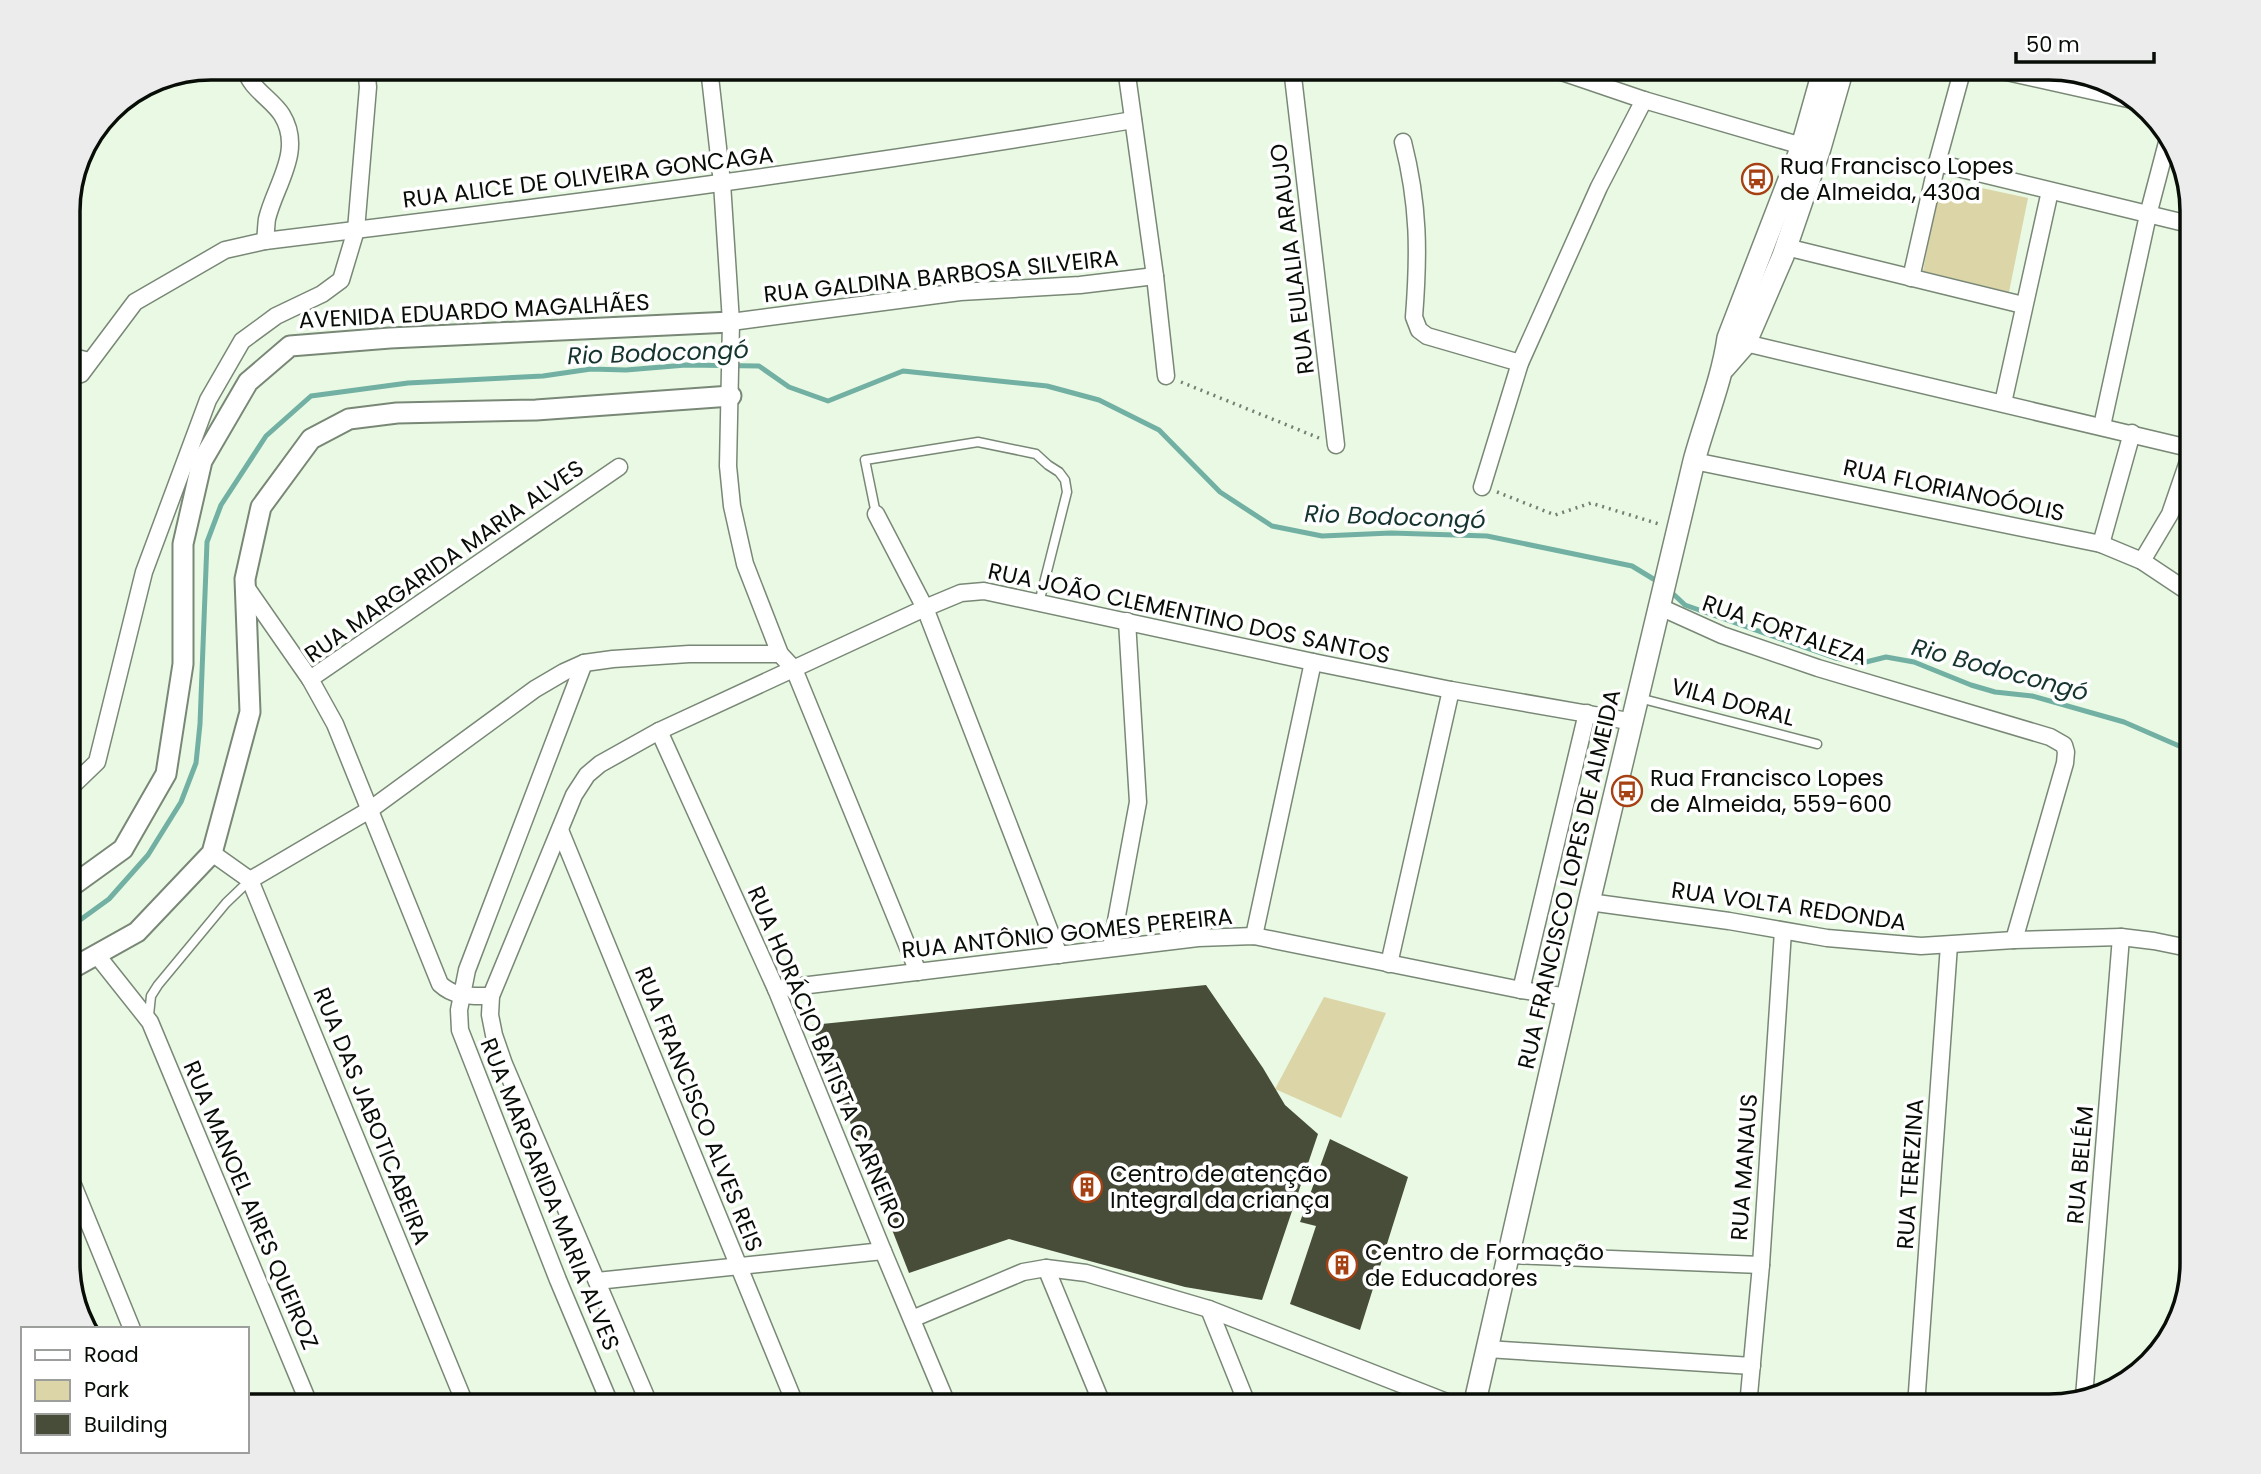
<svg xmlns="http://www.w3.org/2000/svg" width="2261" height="1474" viewBox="0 0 2261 1474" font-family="Poppins,sans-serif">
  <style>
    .green { fill: #dcd5a7 }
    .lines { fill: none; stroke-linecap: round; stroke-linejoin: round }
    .stream { stroke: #71b0a2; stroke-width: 5 }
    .building { fill: #484d39 }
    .service-casing { stroke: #798876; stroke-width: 11 }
    .minor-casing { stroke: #798876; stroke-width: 19 }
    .tertiary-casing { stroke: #798876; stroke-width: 23 }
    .secondary-casing { stroke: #798876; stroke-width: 24 }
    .path { stroke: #747f71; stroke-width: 3.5; stroke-dasharray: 2 5; stroke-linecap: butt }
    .service { stroke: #fff; stroke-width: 8 }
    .minor { stroke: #fff; stroke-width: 16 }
    .tertiary { stroke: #fff; stroke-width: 19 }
    .secondary { stroke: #fff; stroke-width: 21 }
    .labels { text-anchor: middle; stroke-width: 7; stroke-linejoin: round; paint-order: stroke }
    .poi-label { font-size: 23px; fill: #080e07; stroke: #fff; text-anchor: start }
    .street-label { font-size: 23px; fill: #080e07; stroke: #fff }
    .water-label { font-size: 24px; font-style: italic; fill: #15342e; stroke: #fff }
    .rim { fill: none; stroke: #080e07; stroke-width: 3.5 }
  </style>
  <rect width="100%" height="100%" fill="#e9f9e4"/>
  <g class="green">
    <polygon points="1940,179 2028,198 2009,292 1923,271"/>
    <polygon points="1324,997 1386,1013 1341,1118 1275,1089"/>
  </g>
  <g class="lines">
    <g class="stream">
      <polyline points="1668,589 1685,605 1835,658 1862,663 1886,657 1914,662 1971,685 1995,692 2032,696 2124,722 2193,752"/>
      <polyline points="69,928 109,899 148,855 181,802 196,763 200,724 207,542 221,505 266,436 311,396 408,383 543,376 591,369 626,370 686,365 759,366 789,387 828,401 903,371 1047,386 1099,400 1159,430 1220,492 1272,526 1322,536 1391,533 1487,536 1632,566 1660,583"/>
    </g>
  </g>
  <g class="building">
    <polygon points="1206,985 1263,1068 1285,1105 1318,1134 1262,1300 1185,1287 1009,1239 909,1273 812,1025"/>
    <polygon points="1330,1139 1408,1177 1360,1330 1290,1304 1316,1226 1300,1222"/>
  </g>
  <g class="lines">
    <g class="service-casing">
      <g id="service">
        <polyline points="876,514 865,460 978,442 1036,454 1048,465 1059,472 1065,480 1067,492 1039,603"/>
        <polyline points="1639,698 1817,744"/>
        <polyline points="149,1015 151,996 158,985 226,903 250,880"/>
      </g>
    </g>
    <g class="minor-casing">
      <g id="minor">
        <path d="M245 68C249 88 272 99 282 115 304 151 275 185 267 219 266 226 266 234 265 241"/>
        <polyline points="709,68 722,183 731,322 728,466 732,506 745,564 780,654 794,669 918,972"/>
        <polyline points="1126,68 1155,276 1166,376"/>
        <polyline points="1292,68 1336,445"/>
        <polyline points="1550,68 1644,100 1802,146"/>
        <polyline points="1989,68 2137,101"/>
        <path d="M1403 142C1419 205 1419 253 1414 317L1419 330 1427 336 1520 363"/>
        <polyline points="1937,163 2193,225"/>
        <polyline points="1786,247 2023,305"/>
        <polyline points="1911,278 1937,163 1963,68"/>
        <polyline points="731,322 960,292 1080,285 1155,276"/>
        <polyline points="1737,341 2193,449"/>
        <polyline points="69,356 89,361"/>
        <path d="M69 378 81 374 135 302 225 250 265 241C555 206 845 169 1133 120"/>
        <polyline points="2003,403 2050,191"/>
        <polyline points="2102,426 2148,215 2169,135"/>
        <polyline points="1694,461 2101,544 2142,561 2193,595"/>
        <polyline points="1482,487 1520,363 1599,187 1644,100"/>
        <polyline points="876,514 925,608 1059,955"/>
        <polyline points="2101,544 2132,433"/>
        <polyline points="2142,561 2170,514 2193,447"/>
        <polyline points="246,587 310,679"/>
        <polyline points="1660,607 1722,635 1818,668 2050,737 2064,745 2066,752 2065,763 2014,940"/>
        <polyline points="584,663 467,970 459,1010 460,1030 558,1280 611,1406"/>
        <polyline points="659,731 776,989 883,1251 948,1406"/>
        <polyline points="69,789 97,762 144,572 208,400 242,341 276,316 322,294 341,280 356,230 368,87 366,68"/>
        <polyline points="560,830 796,1406"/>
        <polyline points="212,853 250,880"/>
        <polyline points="1589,902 1729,921 1827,938 1921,946 2014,940 2121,937 2154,941 2193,949"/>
        <polyline points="1254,936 1313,662"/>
        <polyline points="1111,948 1138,802 1127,621"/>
        <polyline points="96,954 150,1022 310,1406"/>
        <polyline points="1389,964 1451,690"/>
        <polyline points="776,989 1198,938 1254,936 1521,990 1568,997"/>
        <polyline points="1521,990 1587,713"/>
        <path d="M491 996C472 996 455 998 440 984L335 724 310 679 619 467"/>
        <polyline points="69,1175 132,1329"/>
        <polyline points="1510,1255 1761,1265"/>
        <polyline points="1046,1268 1103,1406"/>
        <polyline points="597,1281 883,1251"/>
        <polyline points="1209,1309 1248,1406"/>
        <polyline points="912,1319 1023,1272 1046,1268 1086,1273 1209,1309 1457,1406"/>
        <polyline points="1487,1349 1752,1366"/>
        <polyline points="2084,1397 2121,937"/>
        <polyline points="466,1406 250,880 371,809 535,689 564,672 584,663 613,659 689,654 780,654"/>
        <polyline points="650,1406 504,1064 494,1035 490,1015 491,996 574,795 587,775 600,764 659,731 925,608 961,593 984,591 1313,662 1451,690 1634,722"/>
        <polyline points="1748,1406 1761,1265 1783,931"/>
        <polyline points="1916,1406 1949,945"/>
      </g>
    </g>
    <g class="tertiary-casing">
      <g id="tertiary">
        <polyline points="69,888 123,849 166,774 183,664 183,544 202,461 248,382 290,346 390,338 731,322"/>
        <polyline points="69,970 137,932 212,853 250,712 245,579 261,507 311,439 349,419 397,413 536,410 731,396"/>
      </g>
    </g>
    <g class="secondary-casing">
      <g id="secondary">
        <polyline points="1724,368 1745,344 1783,256 1820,148 1843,68"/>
        <path d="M1474 1406 1589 902 1694 461C1705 420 1722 380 1728 338L1802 146 1824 68"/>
      </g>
    </g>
    <g class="path">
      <polyline points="1181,382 1319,438"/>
      <polyline points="1497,492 1555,515 1591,503 1659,524"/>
    </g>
    <use href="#service" class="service"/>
    <use href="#minor" class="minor"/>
    <use href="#tertiary" class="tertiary"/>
    <use href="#secondary" class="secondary"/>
  </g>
  <defs>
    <g id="bus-ring" transform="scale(1.575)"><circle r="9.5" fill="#fff" stroke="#a64113" stroke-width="1.5"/><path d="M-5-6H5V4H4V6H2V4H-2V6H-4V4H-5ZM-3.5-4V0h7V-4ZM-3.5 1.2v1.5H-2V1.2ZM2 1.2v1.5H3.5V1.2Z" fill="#a64113"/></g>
    <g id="building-ring" transform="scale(1.575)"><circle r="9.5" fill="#fff" stroke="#a64113" stroke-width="1.5"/><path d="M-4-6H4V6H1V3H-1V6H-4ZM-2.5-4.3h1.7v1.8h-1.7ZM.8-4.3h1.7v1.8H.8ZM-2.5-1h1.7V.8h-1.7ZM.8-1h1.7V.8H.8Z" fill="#a64113"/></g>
  </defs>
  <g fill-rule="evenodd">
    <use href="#bus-ring" x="1757" y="179"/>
    <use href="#bus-ring" x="1627" y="791"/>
    <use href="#building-ring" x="1087" y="1187"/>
    <use href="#building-ring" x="1342" y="1265"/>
  </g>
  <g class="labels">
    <g class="poi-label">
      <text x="1780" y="174">Rua Francisco Lopes<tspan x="1780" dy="26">de Almeida, 430a</tspan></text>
      <text x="1650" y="786">Rua Francisco Lopes<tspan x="1650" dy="26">de Almeida, 559-600</tspan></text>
      <text x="1110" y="1182">Centro de atenção<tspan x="1110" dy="26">Integral da criança</tspan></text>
      <text x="1365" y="1260">Centro de Formação<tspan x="1365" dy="26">de Educadores</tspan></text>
    </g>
    <g class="street-label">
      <text transform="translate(588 177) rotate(-7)" y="8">RUA ALICE DE OLIVEIRA GONCAGA</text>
      <text transform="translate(1292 259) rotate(-97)" y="8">RUA EULALIA ARAUJO</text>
      <text transform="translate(941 276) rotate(-6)" y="8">RUA GALDINA BARBOSA SILVEIRA</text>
      <text transform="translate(474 311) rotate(-3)" y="8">AVENIDA EDUARDO MAGALHÃES</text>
      <text transform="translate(1954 490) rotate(12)" y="8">RUA FLORIANOÓOLIS</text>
      <text transform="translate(444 561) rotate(-35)" y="8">RUA MARGARIDA MARIA ALVES</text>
      <text transform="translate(1189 613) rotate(12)" y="8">RUA JOÃO CLEMENTINO DOS SANTOS</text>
      <text transform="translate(1785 630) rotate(19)" y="8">RUA FORTALEZA</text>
      <text transform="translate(1733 702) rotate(15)" y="8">VILA DORAL</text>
      <text transform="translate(1569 879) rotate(-77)" y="8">RUA FRANCISCO LOPES DE ALMEIDA</text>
      <text transform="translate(1789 906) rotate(8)" y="8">RUA VOLTA REDONDA</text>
      <text transform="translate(1067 933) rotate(-6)" y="8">RUA ANTÔNIO GOMES PEREIRA</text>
      <text transform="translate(827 1058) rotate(67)" y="8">RUA HORÁCIO BATISTA CARNEIRO</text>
      <text transform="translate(699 1109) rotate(68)" y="8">RUA FRANCISCO ALVES REIS</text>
      <text transform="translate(372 1116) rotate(68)" y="8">RUA DAS JABOTICABEIRA</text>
      <text transform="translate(2080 1165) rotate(-85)" y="8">RUA BELÉM</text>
      <text transform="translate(1744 1167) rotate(-86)" y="8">RUA MANAUS</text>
      <text transform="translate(1910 1174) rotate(-86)" y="8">RUA TEREZINA</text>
      <text transform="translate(550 1194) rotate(68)" y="8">RUA MARGARIDA MARIA ALVES</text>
      <text transform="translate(251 1205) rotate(67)" y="8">RUA MANOEL AIRES QUEIROZ</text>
    </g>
    <g class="water-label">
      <text transform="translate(658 353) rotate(-2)" y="8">Rio Bodocongó</text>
      <text transform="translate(1395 517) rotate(2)" y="8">Rio Bodocongó</text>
      <text transform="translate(2000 670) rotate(15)" y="8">Rio Bodocongó</text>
    </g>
  </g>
  <path d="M0 0H2261V1474H0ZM211 80H2049A131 131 0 0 1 2180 211V1263A131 131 0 0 1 2049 1394H211A131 131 0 0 1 80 1263V211A131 131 0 0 1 211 80Z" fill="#ebeceb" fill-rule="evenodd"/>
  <path class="rim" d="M211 80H2049A131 131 0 0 1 2180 211V1263A131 131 0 0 1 2049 1394H211A131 131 0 0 1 80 1263V211A131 131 0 0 1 211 80Z"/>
  <rect x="21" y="1327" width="228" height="126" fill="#ffffff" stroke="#9c9f9c" stroke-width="2"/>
  <rect x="35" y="1350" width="35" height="10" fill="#ffffff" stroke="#9c9f9c" stroke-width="2"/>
  <text x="84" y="1362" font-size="21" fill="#080e07">Road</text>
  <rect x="35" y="1380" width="35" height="21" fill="#dcd5a7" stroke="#9c9f9c" stroke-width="2"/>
  <text x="84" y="1397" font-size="21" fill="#080e07">Park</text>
  <rect x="35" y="1414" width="35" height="21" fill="#484d39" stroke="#9c9f9c" stroke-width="2"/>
  <text x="84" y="1432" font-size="21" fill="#080e07">Building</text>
  <path d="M2016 52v10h138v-10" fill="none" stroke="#080e07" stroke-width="3.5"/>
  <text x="2026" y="52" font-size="21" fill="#080e07" stroke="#ffffff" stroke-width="5" paint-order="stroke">50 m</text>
</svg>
